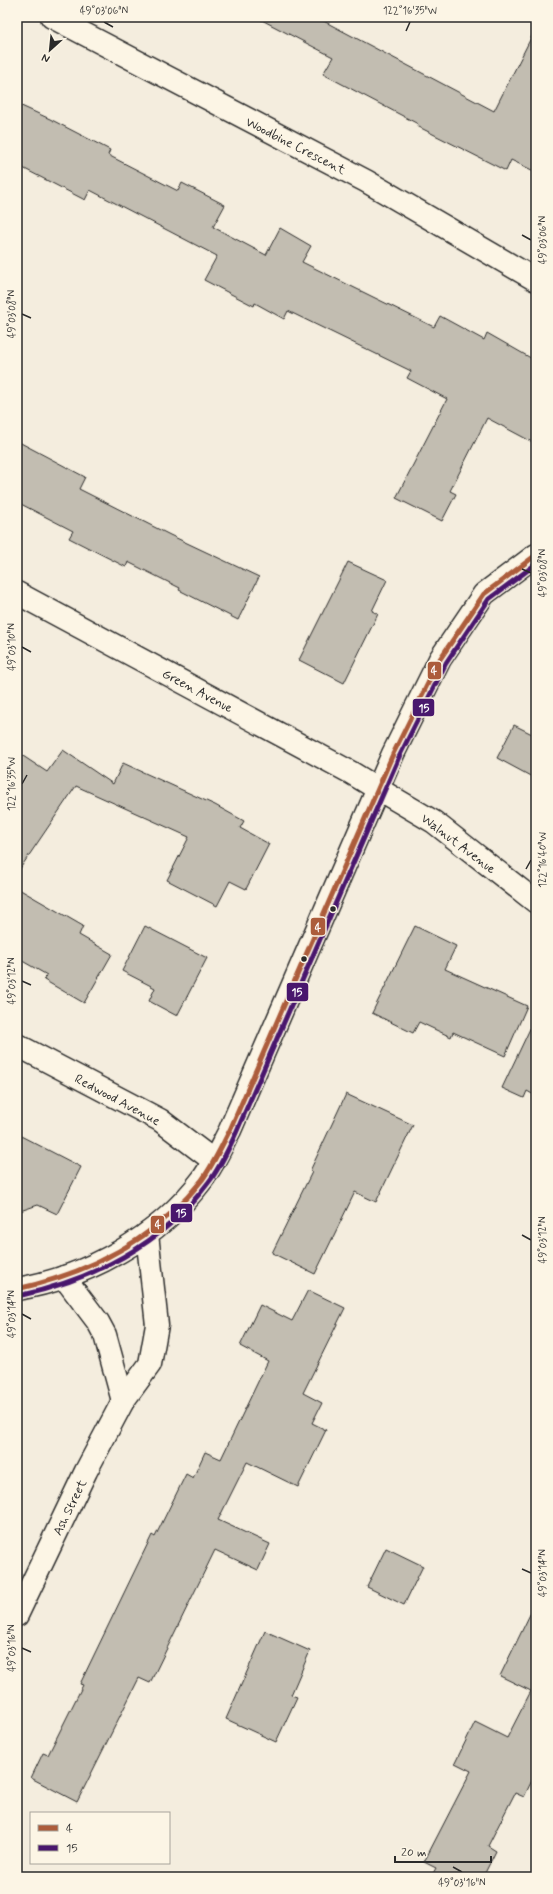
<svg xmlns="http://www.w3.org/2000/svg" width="553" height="1894" viewBox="0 0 553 1894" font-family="Mynerve,sans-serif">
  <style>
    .building { fill: #c2bdb1; stroke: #2b2b2b }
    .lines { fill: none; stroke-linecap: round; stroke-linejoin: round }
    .street-casing { stroke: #2b2b2b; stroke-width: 25 }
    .secondary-casing { stroke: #2b2b2b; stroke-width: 25 }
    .street { stroke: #fcf5e5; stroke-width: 22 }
    .secondary { stroke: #fcf5e5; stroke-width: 22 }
    .bus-1-casing { stroke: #fcf5e5; stroke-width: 8 }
    .bus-2-casing { stroke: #fcf5e5; stroke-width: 8 }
    .bus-1 { stroke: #ac5c3b; stroke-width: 5 }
    .bus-2 { stroke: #49176d; stroke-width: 5 }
    .ticks { fill: none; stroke: #2b2b2b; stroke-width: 1.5 }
    .bus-dot { fill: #2b2b2b; stroke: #fcf5e5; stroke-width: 1.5 }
    .labels { text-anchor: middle; stroke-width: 4; stroke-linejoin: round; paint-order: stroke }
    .street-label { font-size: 13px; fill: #2b2b2b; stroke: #fcf5e5 }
    .line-badge { stroke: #fcf5e5; stroke-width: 1.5 }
    .badge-label { font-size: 11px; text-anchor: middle; font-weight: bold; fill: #fff }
    .neatline { fill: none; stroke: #2b2b2b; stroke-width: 1.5 }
    .ticks-label { font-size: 10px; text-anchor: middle; fill: #2b2b2b }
  </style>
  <rect width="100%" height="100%" fill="#f4edde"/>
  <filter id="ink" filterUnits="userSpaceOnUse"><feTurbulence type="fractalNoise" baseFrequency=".025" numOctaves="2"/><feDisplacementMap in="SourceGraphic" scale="8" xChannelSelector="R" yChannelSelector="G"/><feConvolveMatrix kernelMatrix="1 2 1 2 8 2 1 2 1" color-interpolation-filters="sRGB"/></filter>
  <g filter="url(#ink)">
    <g class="building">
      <polygon points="256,17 316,17 494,111 536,28 536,172 511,160 506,171 417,126 418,124 323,74 333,57"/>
      <polygon points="17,104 50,119 110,150 108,155 178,191 182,183 225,205 213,227 266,255 280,228 311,246 302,262 434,327 440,316 484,340 487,333 536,361 536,444 487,418 450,491 456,494 442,521 396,498 447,399 407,378 411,371 288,311 284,319 255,303 254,306 204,280 217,256 90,190 85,200 17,165"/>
      <polygon points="17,441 85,477 79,489 170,535 259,577 238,620 179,590 180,588 128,562 126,567 69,538 73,531 17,502"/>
      <polygon points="348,562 387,580 372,611 378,614 344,683 299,660"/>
      <polygon points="514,725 536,736 536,779 497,758"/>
      <polygon points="63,750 113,784 123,763 215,805 244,821 240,828 269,844 246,889 230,881 217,906 167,880 189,837 76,786 17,873 17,752 47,772"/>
      <polygon points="17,888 83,926 79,935 112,954 84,1003 44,980 47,975 17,958"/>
      <polygon points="145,926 207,958 177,1016 149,1001 155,988 122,971"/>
      <polygon points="415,926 456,946 445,969 527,1006 505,1056 453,1032 451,1037 419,1022 413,1033 372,1013"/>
      <polygon points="536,1016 536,1096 527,1091 524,1098 502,1088"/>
      <polygon points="346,1094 413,1125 376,1202 355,1192 315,1274 272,1253 312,1172 310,1171"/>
      <polygon points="17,1134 81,1167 57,1214 38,1205 17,1212"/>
      <polygon points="308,1290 345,1308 303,1393 322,1403 312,1423 326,1430 298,1487 247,1462 218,1520 270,1544 258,1570 215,1550 150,1683 139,1678 77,1802 31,1778 43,1753 48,1755 83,1685 80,1684 152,1535 155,1537 186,1474 193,1478 205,1452 221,1459 268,1361 240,1346 260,1305 292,1321"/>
      <polygon points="386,1548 423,1566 404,1605 367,1587"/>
      <polygon points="536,1602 536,1772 524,1797 515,1793 488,1846 496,1851 483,1877 431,1877 436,1868 424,1862 471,1771 455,1763 475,1722 507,1738 531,1691 500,1676"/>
      <polygon points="265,1631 310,1651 291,1695 297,1697 276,1742 226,1719"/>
    </g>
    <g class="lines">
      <g class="street-casing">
        <g id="street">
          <polyline points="52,17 366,181 536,280"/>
          <polyline points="17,593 350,772 378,789"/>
          <polyline points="17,1045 160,1120 214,1161"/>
        </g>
      </g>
      <g class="secondary-casing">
        <g id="secondary">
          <polyline points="378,789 434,822 536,902"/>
          <polyline points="64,1277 98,1322 105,1335 123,1401"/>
          <path d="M17 1289C88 1277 158 1238 202 1180 213 1165 221 1147 230 1130L393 754 440 659 484 594 536 555"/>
          <polyline points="17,1615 86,1471 123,1401 150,1364 157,1325 147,1234"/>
        </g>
      </g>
      <use href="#street" class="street"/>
      <use href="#secondary" class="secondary"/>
      <g class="bus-1-casing">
        <path id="bus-1" d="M17 1289C89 1273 155 1240 202 1180 213 1165 221 1147 230 1130L393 754 440 659 484 594 536 555"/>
      </g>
      <g class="bus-2-casing">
        <path id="bus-2" d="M18 1296C92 1280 162 1245 208 1183 220 1168 228 1150 236 1133L399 757 446 663 489 599 536 564"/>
      </g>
      <use href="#bus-1" class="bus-1"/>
      <use href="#bus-2" class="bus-2"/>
    </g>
  </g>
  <path class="ticks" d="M104 22 113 27M406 31 410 22M522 235 531 240M22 314 31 318M522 569 531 573M22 647 31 652M22 784 27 775M526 869 531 860M22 981 31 985M522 1235 531 1240M22 1314 31 1319M522 1569 531 1573M22 1648 31 1652M453 1867 462 1872"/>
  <g class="bus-dot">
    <circle cx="333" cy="909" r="3.5"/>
    <circle cx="304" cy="959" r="3.5"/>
  </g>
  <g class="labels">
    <g class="street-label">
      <text transform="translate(296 145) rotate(27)" y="5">Woodbine Crescent</text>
      <text transform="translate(198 690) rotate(28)" y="5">Green Avenue</text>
      <text transform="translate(459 843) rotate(37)" y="5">Walnut Avenue</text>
      <text transform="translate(118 1099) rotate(28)" y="5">Redwood Avenue</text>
      <text transform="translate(69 1507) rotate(-64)" y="5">Ash Street</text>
    </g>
  </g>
  <g class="line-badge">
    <rect x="427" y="661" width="15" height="19" rx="4" fill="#ac5c3b"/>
    <rect x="412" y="698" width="23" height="19" rx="4" fill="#49176d"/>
    <rect x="310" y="917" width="16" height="19" rx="4" fill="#ac5c3b"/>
    <rect x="286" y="982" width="23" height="20" rx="4" fill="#49176d"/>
    <rect x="170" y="1203" width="23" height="20" rx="4" fill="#49176d"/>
    <rect x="150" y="1215" width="15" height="19" rx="4" fill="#ac5c3b"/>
  </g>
  <g class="badge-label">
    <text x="434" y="674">4</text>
    <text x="424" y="712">15</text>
    <text x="318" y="931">4</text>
    <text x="297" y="996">15</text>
    <text x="181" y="1217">15</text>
    <text x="158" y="1228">4</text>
  </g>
  <rect width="553" height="1894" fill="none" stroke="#fcf5e5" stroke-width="44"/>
  <rect x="30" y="1812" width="140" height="52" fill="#fcf5e5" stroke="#a8a49b"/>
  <rect x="38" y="1825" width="20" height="6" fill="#ac5c3b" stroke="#a8a49b"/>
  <text x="66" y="1832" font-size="12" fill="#2b2b2b">4</text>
  <rect x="38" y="1845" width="20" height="6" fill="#49176d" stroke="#a8a49b"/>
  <text x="66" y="1852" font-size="12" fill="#2b2b2b">15</text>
  <g transform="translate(50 50) rotate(207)" stroke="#fcf5e5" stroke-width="3" paint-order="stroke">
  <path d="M0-3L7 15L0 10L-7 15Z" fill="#2b2b2b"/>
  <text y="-6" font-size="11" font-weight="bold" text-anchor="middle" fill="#2b2b2b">N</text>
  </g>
  <path d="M395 1856v6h96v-6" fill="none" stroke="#2b2b2b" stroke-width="2"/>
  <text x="401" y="1856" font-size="12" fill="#2b2b2b" stroke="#fcf5e5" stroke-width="3" paint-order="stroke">20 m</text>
  <rect x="22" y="22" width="509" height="1850" class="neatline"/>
  <g class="ticks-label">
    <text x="104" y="14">49°03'06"N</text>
    <text x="410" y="14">122°16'35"W</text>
    <text transform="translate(542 240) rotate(-90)" y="4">49°03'06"N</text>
    <text transform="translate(11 314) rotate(-90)" y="4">49°03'08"N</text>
    <text transform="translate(542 573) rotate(-90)" y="4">49°03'08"N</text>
    <text transform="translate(11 647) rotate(-90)" y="4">49°03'10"N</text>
    <text transform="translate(11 784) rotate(-90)" y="4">122°16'35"W</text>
    <text transform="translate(542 860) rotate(-90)" y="4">122°16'40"W</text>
    <text transform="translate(11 981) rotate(-90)" y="4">49°03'12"N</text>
    <text transform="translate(542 1240) rotate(-90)" y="4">49°03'12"N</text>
    <text transform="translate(11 1314) rotate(-90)" y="4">49°03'14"N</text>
    <text transform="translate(542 1573) rotate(-90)" y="4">49°03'14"N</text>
    <text transform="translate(11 1648) rotate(-90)" y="4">49°03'16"N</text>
    <text x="462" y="1886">49°03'16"N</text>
  </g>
</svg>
